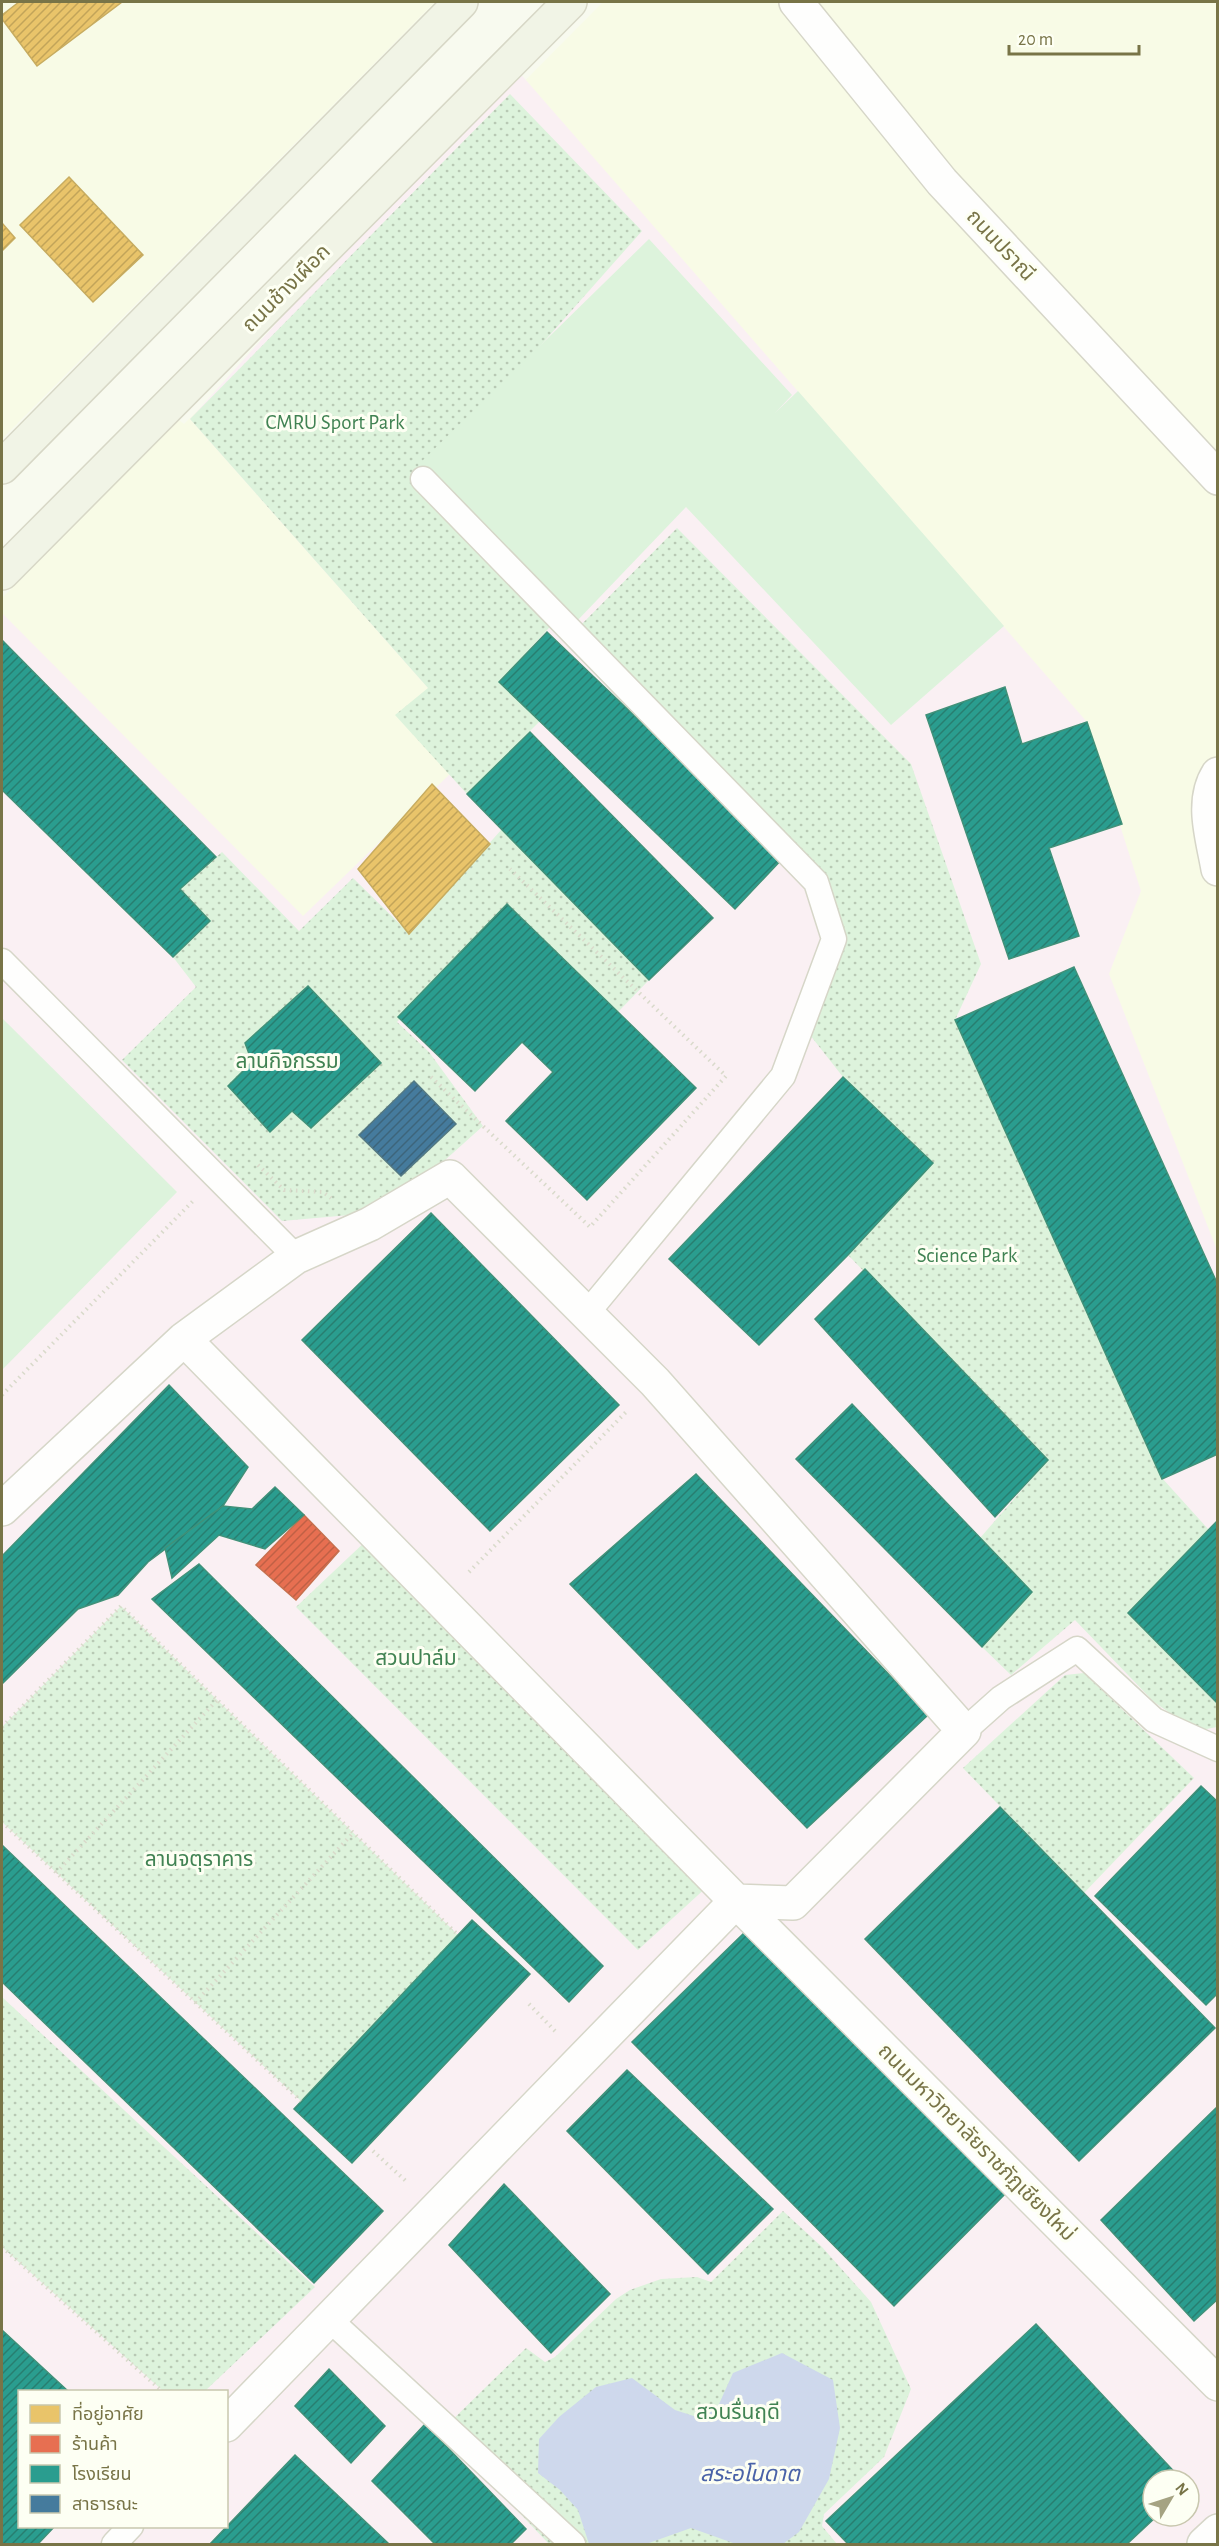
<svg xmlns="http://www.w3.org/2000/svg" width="1219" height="2546" viewBox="0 0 1219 2546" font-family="'Alegreya Sans','Noto Sans Thai',sans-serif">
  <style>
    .residential { fill: #f8fbe6; fill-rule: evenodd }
    .education { fill: #faf0f3; fill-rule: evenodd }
    .grass { fill: url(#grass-dots) }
    .garden { fill: #ddf3dc }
    .water { fill: #ced8ec }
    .homes { fill: url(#homes-hatch); stroke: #c7ac60; stroke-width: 1.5 }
    .shops { fill: url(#shops-hatch); stroke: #c6704e; stroke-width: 1.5 }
    .schools { fill: url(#schools-hatch); stroke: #419179; stroke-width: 1.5 }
    .public { fill: url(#public-hatch); stroke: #547983; stroke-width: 1.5 }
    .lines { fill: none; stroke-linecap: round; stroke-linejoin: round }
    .service-casing { stroke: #d6d6c8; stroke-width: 27 }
    .minor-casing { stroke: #d6d6c8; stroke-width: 36 }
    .primary-casing { stroke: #d7d7c6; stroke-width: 36 }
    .path { stroke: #d9dacb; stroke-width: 4; stroke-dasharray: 1.5 4.5; stroke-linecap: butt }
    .service { stroke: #fefefd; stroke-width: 24 }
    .minor { stroke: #fefefd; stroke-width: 33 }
    .primary { stroke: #f1f4e6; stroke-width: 33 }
    .labels { text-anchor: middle; stroke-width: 6; stroke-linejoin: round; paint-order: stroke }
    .street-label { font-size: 21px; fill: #787447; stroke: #fdfff3 }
    .park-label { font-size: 21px; fill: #418353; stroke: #fdfff3 }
    .water-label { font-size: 22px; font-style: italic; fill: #4a63a8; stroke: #fdfff3 }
  </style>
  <defs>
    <pattern id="grass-dots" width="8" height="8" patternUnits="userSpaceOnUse" patternTransform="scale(1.5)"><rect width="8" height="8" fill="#ddf3dc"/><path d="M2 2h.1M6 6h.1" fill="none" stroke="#b8c9b4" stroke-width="1.8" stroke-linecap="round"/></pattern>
    <pattern id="homes-hatch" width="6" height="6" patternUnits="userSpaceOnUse" patternTransform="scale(1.5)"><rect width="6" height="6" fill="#e9c46a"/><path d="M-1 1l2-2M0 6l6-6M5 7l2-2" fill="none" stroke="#c2a459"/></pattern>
    <pattern id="shops-hatch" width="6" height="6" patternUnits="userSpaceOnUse" patternTransform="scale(1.5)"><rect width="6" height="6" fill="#e76f51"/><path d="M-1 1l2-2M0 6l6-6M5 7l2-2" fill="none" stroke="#c06045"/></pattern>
    <pattern id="schools-hatch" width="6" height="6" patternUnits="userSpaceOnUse" patternTransform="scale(1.5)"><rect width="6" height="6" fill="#2a9d8f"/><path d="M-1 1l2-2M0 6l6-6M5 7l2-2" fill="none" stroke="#287e70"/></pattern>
    <pattern id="public-hatch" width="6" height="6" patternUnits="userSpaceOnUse" patternTransform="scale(1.5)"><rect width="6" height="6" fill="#457b9d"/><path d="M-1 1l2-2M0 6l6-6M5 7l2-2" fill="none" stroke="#3d657b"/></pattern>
  </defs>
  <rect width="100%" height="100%" fill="#f8faef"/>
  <g class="residential">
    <polygon points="2,2 435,2 2,439"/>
    <path d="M603 2H1217V2544H2V598L179 420 184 424ZM20 2392H226V2526H20ZM1153 2480H1189V2516H1153Z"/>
  </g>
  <path class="education" d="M511 63 1087 722 1141 891 1109 974 1217 1250V2544H2V613L303 916 451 773 428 688 190 419ZM20 2392H226V2526H20ZM1153 2480H1189V2516H1153Z"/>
  <g class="grass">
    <polygon points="510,94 642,231 423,478 559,617 499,682 540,721 467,794 395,715 428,688 190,419"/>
    <polygon points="677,528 911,764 981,964 955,1020 1162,1478 1209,1530 1128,1613 1217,1704 1217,1727 1196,1731 1154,1702 1075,1620 1011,1675 982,1647 1032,1592 980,1538 1048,1460 848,1255 843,1077 810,1035 834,939 816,882 574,632"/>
    <polygon points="502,829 649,980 618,1012 506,905 397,1022 429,1052 483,1126 444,1161 350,1215 282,1221 122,1060 196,987 173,957 210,921 180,889 222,852 299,931 353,878 409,933"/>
    <polygon points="368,1539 709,1885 638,1950 296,1607"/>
    <polygon points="121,1606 458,1935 301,2101 2,1822 2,1727"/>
    <polygon points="1084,1673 1194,1778 1084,1893 963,1768 1065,1675"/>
    <polygon points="2,1997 315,2287 205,2391 163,2391 2,2247"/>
    <polygon points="783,2211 822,2247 871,2302 911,2389 884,2457 824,2514 822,2526 837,2544 549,2544 441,2431 526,2348 545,2362 555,2357 616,2299 630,2290 661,2279 697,2277 711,2282"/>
  </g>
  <g class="garden">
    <polygon points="649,239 792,395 775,413 798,391 1004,626 891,725 686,507 576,622 418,465"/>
    <polygon points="2,1018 177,1192 2,1370"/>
  </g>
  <polygon class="water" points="782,2353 833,2380 840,2428 829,2479 799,2532 783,2544 736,2544 691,2528 646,2544 589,2544 578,2510 560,2490 538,2473 539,2439 559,2417 596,2387 632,2378 675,2410 703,2419 719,2404 733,2373"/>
  <g class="homes">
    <polygon points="19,2 122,2 37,66 2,19 2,15"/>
    <polygon points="69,177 143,255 93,302 20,225"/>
    <polygon points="2,223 15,238 2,251"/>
    <polygon points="432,784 490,844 409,934 358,869"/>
  </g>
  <polygon class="shops" points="304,1515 339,1551 296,1600 256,1565"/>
  <g class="schools">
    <polygon points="547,632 783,858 735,909 499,682"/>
    <polygon points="2,640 216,857 180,889 210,921 173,957 2,790"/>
    <polygon points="1005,687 1022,744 1087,722 1122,824 1049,848 1079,936 1009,959 926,715"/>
    <polygon points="530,732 713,918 649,980 467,794"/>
    <polygon points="507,904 696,1088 587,1200 506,1121 553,1072 522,1042 475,1091 398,1017"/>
    <polygon points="1074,967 1218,1285 1218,1454 1162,1479 955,1020"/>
    <polygon points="308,986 381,1063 311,1128 292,1111 270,1132 228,1086 252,1062 245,1043"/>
    <polygon points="843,1077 933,1163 848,1255 759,1345 669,1259"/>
    <polygon points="431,1213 619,1405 490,1531 302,1340"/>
    <polygon points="865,1269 1048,1460 995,1517 815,1319"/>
    <polygon points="169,1385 248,1467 223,1506 148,1562 118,1595 78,1609 2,1684 2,1556"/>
    <polygon points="852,1404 1032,1592 982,1647 796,1459"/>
    <polygon points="696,1474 928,1715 807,1828 570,1584"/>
    <polygon points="275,1487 304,1515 265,1549 219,1535 172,1578 165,1548 223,1506 252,1509"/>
    <polygon points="1218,1520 1218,1704 1128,1613"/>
    <polygon points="199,1564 603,1966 569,2002 152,1599"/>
    <polygon points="1201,1786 1218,1802 1218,1993 1206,2005 1095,1896"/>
    <polygon points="1000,1807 1215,2028 1079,2161 865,1939"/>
    <polygon points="2,1845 383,2211 314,2283 2,1982"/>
    <polygon points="472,1920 530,1974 352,2163 294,2109"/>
    <polygon points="746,1931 1011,2188 894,2306 632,2042"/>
    <polygon points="627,2070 773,2209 708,2274 567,2131"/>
    <polygon points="1218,2106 1218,2299 1194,2321 1101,2220"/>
    <polygon points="504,2184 610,2294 551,2353 449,2245"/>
    <polygon points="1036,2324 1182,2480 1153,2480 1153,2516 1157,2516 1127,2544 848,2544 826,2521"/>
    <polygon points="2,2330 69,2392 20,2392 20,2526 55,2526 38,2544 2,2544"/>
    <polygon points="329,2369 385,2426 351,2463 295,2406"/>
    <polygon points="425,2424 526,2529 511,2544 435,2544 372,2481"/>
    <polygon points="295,2455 389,2544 210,2544"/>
  </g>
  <polygon class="public" points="414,1081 456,1124 401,1176 359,1135"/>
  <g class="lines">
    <g class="service-casing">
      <g id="service">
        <polyline points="423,479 816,882 834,939 783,1076 588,1312"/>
        <polyline points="2,961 296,1257"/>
        <polyline points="964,1731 1001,1698 1077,1649 1154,1720 1218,1749"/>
        <polyline points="329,2319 573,2544"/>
        <polyline points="114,2544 131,2526"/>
      </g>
    </g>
    <g class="minor-casing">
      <g id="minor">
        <polyline points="796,2 942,182 1218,478"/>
        <path d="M1218 774C1200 802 1213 839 1218 869"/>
        <polyline points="2,1509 184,1339 296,1257 370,1224 450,1177 655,1382 964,1731 793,1903 736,1901 184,1339"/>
        <polyline points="226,2425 736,1901 1218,2384"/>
        <polyline points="1204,2544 1218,2531"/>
      </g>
    </g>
    <g class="primary-casing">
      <g id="primary">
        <polyline points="2,467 461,2"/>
        <polyline points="2,573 570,2"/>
      </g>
    </g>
    <g class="path">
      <polyline points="431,1077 590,1227 726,1076 510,869"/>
      <polyline points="258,1165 284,1190 323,1192 331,1198"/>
      <polyline points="2,1395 193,1201"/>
      <polyline points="469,1572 628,1410"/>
      <polyline points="2,1727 121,1606 458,1935"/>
      <polyline points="2,1822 301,2101"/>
      <polyline points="56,1873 217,1700"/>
      <polyline points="195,2003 353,1833"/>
      <polyline points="529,2004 555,2031"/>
      <polyline points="373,2151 408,2183"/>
      <polyline points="2,2247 163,2392"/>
    </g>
    <use href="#service" class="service"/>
    <use href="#minor" class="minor"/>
    <use href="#primary" class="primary"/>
  </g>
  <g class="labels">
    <g class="street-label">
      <text transform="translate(1001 245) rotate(47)" y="7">ถนนปราณี</text>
      <text transform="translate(286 288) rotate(-45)" y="7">ถนนช้างเผือก</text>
      <text transform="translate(977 2142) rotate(45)" y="7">ถนนมหาวิทยาลัยราชภัฏเชียงใหม่</text>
    </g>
    <g class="park-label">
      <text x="335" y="429">CMRU Sport Park</text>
      <text x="287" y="1068">ลานกิจกรรม</text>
      <text x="967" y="1262">Science Park</text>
      <text x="416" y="1665">สวนปาล์ม</text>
      <text x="199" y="1866">ลานจตุราคาร</text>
      <text x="738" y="2419">สวนรื่นฤดี</text>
    </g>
    <g class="water-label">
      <text x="750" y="2481">สระอโนดาต</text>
    </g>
  </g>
  <rect width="1219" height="2546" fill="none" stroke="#787447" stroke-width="6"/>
  <rect x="18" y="2390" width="210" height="138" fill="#fdfff3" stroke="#c8c7ae" stroke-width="1.5"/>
  <rect x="30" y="2405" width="30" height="18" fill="#e9c46a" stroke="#c8c7ae" stroke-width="1.5"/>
  <text x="72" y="2420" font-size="18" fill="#787447">ที่อยู่อาศัย</text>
  <rect x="30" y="2435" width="30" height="18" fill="#e76f51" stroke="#c8c7ae" stroke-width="1.5"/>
  <text x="72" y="2450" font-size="18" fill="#787447">ร้านค้า</text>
  <rect x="30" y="2465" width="30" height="18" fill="#2a9d8f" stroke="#c8c7ae" stroke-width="1.5"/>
  <text x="72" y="2480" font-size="18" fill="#787447">โรงเรียน</text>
  <rect x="30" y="2495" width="30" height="18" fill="#457b9d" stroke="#c8c7ae" stroke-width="1.5"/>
  <text x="72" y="2510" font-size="18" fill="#787447">สาธารณะ</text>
  <g transform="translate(1171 2498) rotate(51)"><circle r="28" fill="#fdfff3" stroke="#c8c7ae" stroke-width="1.5"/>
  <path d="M0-4.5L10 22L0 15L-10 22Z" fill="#a5a382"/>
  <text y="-9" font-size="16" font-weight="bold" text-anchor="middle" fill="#787447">N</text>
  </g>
  <path d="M1009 45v9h130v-9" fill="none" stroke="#787447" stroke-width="3"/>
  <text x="1018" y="45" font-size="18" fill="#787447" stroke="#fdfff3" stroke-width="4.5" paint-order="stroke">20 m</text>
</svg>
